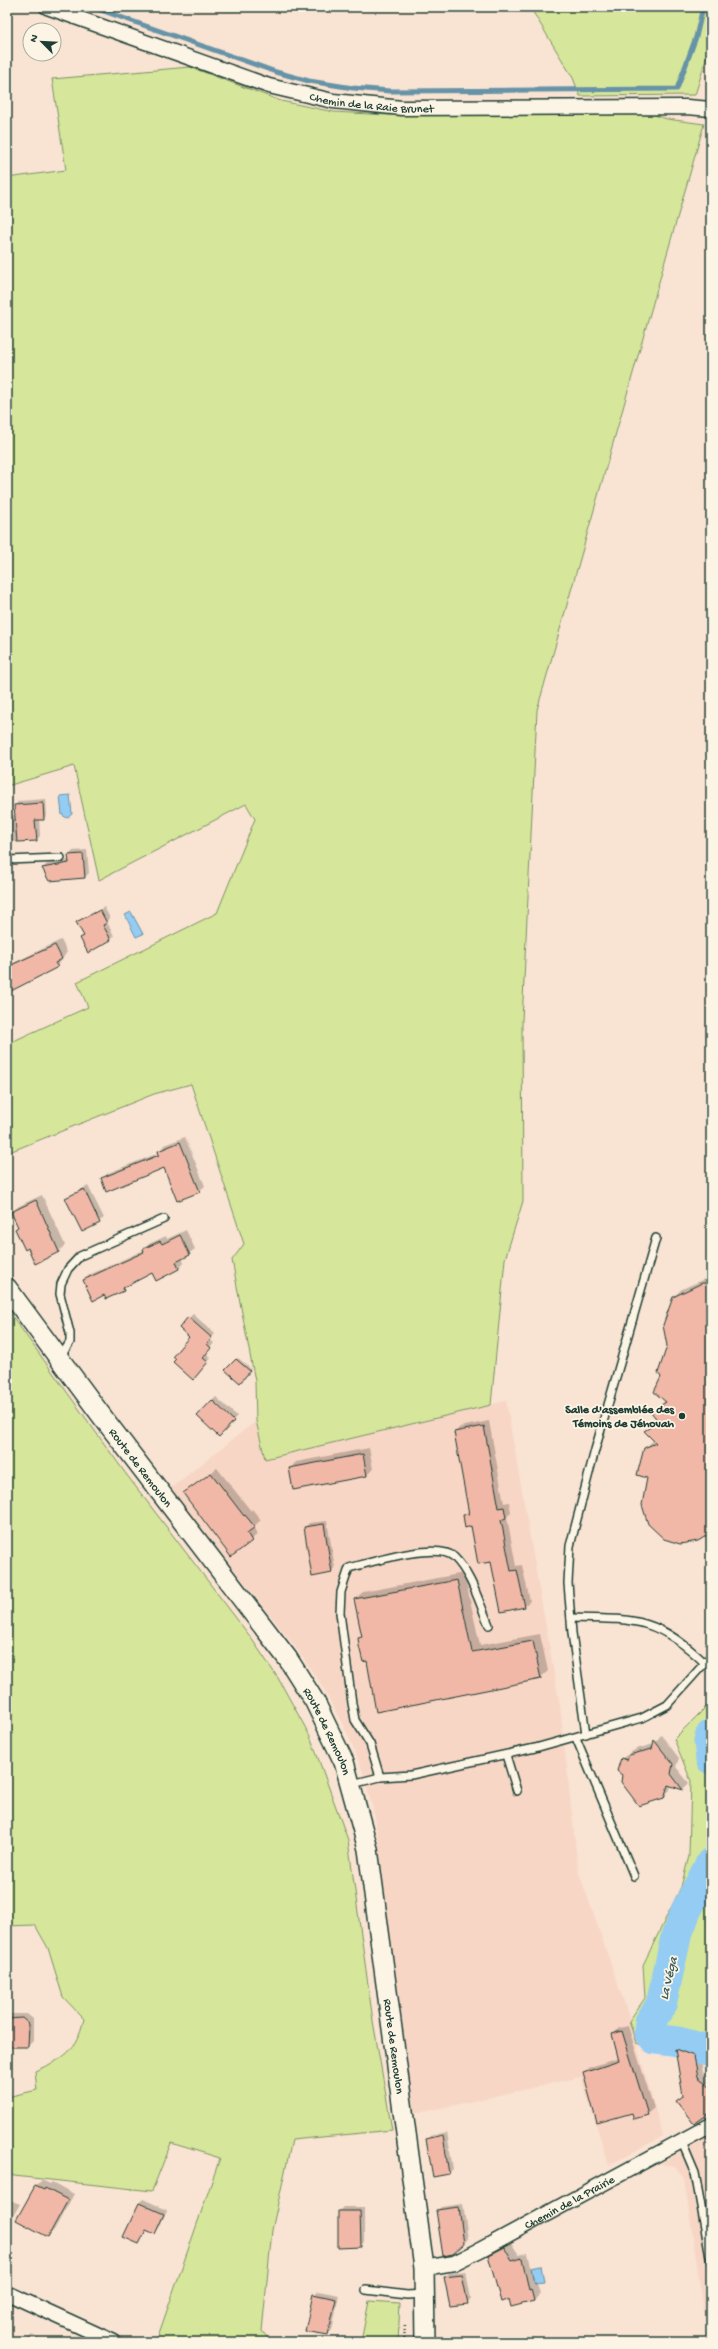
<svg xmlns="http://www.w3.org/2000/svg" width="718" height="2349" viewBox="0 0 718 2349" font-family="'Gochi Hand',sans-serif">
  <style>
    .built { fill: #f7d6c5 }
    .green { fill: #d6e69a; stroke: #7a9267 }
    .water { fill: #95ccf4; stroke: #6693a7 }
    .shadow { fill: #0003 }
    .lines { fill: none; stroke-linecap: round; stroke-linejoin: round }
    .stream { stroke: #6693a7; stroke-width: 5 }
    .river { stroke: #95ccf4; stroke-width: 31 }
    .building { fill: #f1b8a7; stroke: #1f3d34 }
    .lane-casing { stroke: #1f3d34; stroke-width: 10 }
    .street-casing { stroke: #1f3d34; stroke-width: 17 }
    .secondary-casing { stroke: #1f3d34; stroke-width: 22 }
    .path { stroke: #1f3d34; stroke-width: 2.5; stroke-dasharray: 1 3; stroke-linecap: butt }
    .lane { stroke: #fcf5e5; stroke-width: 7 }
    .street { stroke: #fcf5e5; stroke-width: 14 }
    .secondary { stroke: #fcf5e5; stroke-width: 19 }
    .poi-dot { fill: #1f3d34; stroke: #fcf5e5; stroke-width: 1.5 }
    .labels { text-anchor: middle; stroke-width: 3.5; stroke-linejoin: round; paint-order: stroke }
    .street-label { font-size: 12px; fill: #1f3d34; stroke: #fcf5e5 }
    .poi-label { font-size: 12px; font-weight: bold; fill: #1f3d34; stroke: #fcf5e5; text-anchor: end }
    .water-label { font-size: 13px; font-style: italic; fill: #375a5a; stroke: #fcf5e5 }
  </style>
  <rect width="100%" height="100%" fill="#f9e3d2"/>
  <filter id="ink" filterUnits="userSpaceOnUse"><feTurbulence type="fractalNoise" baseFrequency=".025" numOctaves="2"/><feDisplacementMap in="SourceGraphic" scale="8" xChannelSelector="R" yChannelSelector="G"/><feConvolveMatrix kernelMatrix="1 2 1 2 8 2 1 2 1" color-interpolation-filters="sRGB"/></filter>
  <g filter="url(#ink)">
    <g class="built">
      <polygon points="506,1401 560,1707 578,1870 624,2002 663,2136 609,2165 581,2077 414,2114 375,1817 362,1769 348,1735 322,1686 296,1648 170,1489 256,1421 265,1459"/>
      <polygon points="711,2134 711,2342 709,2342 684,2179 675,2166 660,2164"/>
    </g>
    <g class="green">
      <polygon points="530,7 711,7 711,43 695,95 580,96 573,78"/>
      <polygon points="190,67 281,101 334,112 388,115 648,113 667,119 704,124 537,710 522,1021 523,1201 505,1259 491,1405 265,1459 256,1421 255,1381 232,1260 244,1244 191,1084 154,1094 7,1153 7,1044 88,1007 77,982 217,913 255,819 246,804 99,880 74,766 7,786 7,178 66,170 52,79"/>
      <path d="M7 1309 126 1474 249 1635 278 1678 310 1736 348 1840 373 2021 392 2130 292 2140 272 2230 262 2331 271 2342H156L220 2158 171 2143 152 2191 14 2176 7 2173V2097L37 2090 35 2071C66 2057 75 2053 84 2019L63 1997 48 1948 35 1925 7 1926Z"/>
      <polygon points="711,1702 711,2042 676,2032 665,2053 636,2043 629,2021 645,1998 643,1965 681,1887 689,1856 691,1781 674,1739"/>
      <polygon points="369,2301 400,2303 398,2342 361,2342"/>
    </g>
    <g class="water">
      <polygon points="70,795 72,814 67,818 62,815 60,796"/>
      <polygon points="131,912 143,934 136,937 125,915"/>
      <polygon points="541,2265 544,2283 534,2284 531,2267"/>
    </g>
    <g class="shadow">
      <polygon points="711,69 711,88 707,88"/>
      <polygon points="46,799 47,815 43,819 39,819 40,836 36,840 9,842 10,850 7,854 7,816 16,815 15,805 19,801"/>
      <polygon points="87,850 89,873 85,877 49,880 43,868 47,864 69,860 69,855 73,851"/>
      <polygon points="104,907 110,918 107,922 114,936 110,940 81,938 84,935 78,923"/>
      <polygon points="61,940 67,952 57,967 7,991 7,966"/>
      <polygon points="185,1137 205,1186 199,1191 165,1167 103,1178 108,1173 159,1153 164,1145"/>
      <polygon points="88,1186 104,1218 82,1231 66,1198"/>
      <polygon points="42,1195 65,1245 59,1251 35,1262 12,1212 19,1206"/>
      <polygon points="186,1230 195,1249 182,1258 184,1263 179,1269 153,1272 129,1284 123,1290 105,1294 84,1281 89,1275 144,1250 149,1244 166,1236 167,1239"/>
      <polygon points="711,1276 711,1530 660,1535 646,1517 643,1498 648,1478 645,1448 654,1440 646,1431 658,1420 652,1412 665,1401 663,1377 673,1297 682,1289"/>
      <polygon points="193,1314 215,1334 210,1340 214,1343 206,1353 211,1358 197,1375 189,1318"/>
      <polygon points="238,1358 251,1369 240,1382 227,1370"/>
      <polygon points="216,1397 237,1416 219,1435 212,1401"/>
      <polygon points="489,1421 504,1503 509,1502 511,1512 507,1517 516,1566 522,1565 530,1601 524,1606 492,1561 464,1515 469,1510 455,1432 460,1427"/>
      <polygon points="369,1448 373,1469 367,1475 290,1468 296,1462"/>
      <polygon points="217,1468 251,1511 252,1509 261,1520 253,1527 258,1534 231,1556 185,1493"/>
      <polygon points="327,1521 335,1568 331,1572 305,1527 309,1523"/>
      <polygon points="464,1573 480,1645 540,1634 548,1671 540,1678 367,1660 359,1639 362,1635 355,1599 363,1592"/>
      <polygon points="661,1735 679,1758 676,1767 689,1783 683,1789 671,1785 670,1790 663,1797 623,1774 621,1759 636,1749 654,1744"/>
      <polygon points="7,2014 27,2014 33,2019 33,2041 28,2046 7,2046"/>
      <polygon points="628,2026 654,2108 647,2114 584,2073 590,2067 619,2058 613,2034 619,2028"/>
      <polygon points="681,2044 699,2051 703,2072 711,2078 711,2115 695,2123 684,2095 676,2049"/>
      <polygon points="447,2132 453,2169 449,2173 434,2176 428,2140 432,2135"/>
      <polygon points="711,2135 711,2144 706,2138"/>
      <polygon points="42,2180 50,2184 52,2182 74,2194 54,2230 48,2236 18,2220 36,2186"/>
      <polygon points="7,2199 20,2204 10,2221 7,2220"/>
      <polygon points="143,2199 167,2210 159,2228 155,2232 148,2229 139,2243 139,2203"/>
      <polygon points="463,2204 468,2239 464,2243 437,2211 441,2207"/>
      <polygon points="343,2207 364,2207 364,2242 360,2246 339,2211"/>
      <polygon points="510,2241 519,2255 528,2253 535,2284 537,2284 540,2294 534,2301 510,2298 489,2256 495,2249"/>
      <polygon points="466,2271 471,2299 467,2303 445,2277 449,2273"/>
      <polygon points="318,2291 339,2295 332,2330 328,2334 306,2330 314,2295"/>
      <polygon points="32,2334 45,2342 24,2342"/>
    </g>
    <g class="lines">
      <polyline class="stream" points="92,7 276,72 309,81 353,88 390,91 677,89 696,37 703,7"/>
      <g class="river">
        <polyline points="711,1735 709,1741 711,1759"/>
        <polyline points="711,1863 686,1911 676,1937 661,2005 650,2022 649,2032 655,2039 678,2042 711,2051"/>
      </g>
    </g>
    <g class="building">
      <polygon points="43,803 44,820 35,820 37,841 17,842 14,805"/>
      <polygon points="83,854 85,878 49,881 42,868 69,863 68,855"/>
      <polygon points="100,910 107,923 103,925 111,940 88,953 80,938 84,936 76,922"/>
      <polygon points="55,945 62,959 55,963 58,967 7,993 7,967"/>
      <polygon points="180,1142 200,1192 177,1201 164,1168 106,1192 101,1178 159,1155 158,1151"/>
      <polygon points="84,1189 100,1223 82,1232 65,1198"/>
      <polygon points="36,1200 59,1252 35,1264 28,1248 25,1250 15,1229 18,1227 11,1212"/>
      <polygon points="180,1235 190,1255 176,1262 179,1269 156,1281 152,1273 123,1288 124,1291 106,1299 104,1295 93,1301 83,1280 144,1252 143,1249 160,1241 162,1244"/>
      <polygon points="702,1283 711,1283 711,1533 698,1541 680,1544 664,1539 648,1524 642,1505 647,1478 637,1475 644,1448 656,1443 644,1431 659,1422 651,1412 666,1402 654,1392 661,1377 658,1373 667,1346 663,1325 673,1297"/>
      <polygon points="188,1317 212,1338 207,1344 211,1348 203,1358 208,1362 193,1380 173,1362 176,1359 173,1356 189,1337 179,1328"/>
      <polygon points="236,1359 250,1371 240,1383 225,1370"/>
      <polygon points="212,1400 234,1421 219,1437 197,1416"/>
      <polygon points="484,1426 499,1508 504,1507 506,1518 501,1520 511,1571 517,1570 525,1607 501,1612 491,1562 478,1564 471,1526 465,1528 463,1515 469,1514 454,1432"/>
      <polygon points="363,1454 367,1476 293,1490 289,1468"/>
      <polygon points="211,1473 244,1516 245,1515 255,1527 247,1533 252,1541 231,1557 183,1493"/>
      <polygon points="324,1524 332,1573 312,1577 304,1527"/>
      <polygon points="457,1580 472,1652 533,1641 541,1679 376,1712 367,1661 363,1662 359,1646 358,1638 362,1637 354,1599"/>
      <polygon points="654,1740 673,1764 671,1774 683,1790 668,1785 664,1798 639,1806 621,1782 622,1775 617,1771 621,1758 627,1760 629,1755 652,1749"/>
      <polygon points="22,2018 29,2024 28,2047 7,2047 9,2019"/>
      <polygon points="622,2031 648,2115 634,2119 632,2113 597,2123 583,2073 619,2061 612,2034"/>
      <polygon points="675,2049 694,2056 698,2077 711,2087 711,2112 694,2124 676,2101 683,2096"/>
      <polygon points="443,2135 449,2174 433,2177 426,2139"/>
      <polygon points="35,2186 44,2190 45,2188 68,2200 48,2237 16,2220"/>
      <polygon points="139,2203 164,2214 155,2234 146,2230 139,2244 123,2237"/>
      <polygon points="459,2207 464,2244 453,2254 443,2256 436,2210"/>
      <polygon points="338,2211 360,2211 361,2247 338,2248"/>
      <polygon points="504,2247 512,2261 522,2258 529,2290 531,2289 534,2301 511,2307 509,2299 501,2302 488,2255"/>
      <polygon points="462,2275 468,2304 450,2306 444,2277"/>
      <polygon points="313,2294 336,2299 328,2335 305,2331"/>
    </g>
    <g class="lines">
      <g class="lane-casing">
        <g id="lane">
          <polyline points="7,860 61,858"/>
          <polyline points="60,1358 70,1342 70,1333 60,1294 61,1284 68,1269 80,1256 164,1219"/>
          <path d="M571 1618C635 1619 657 1617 706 1664"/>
          <polyline points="586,1734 572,1633 568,1583 570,1546 595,1450 656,1238"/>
          <polyline points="576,1738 634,1876"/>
          <polyline points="506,1755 517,1791"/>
          <path d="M380 1777 370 1744 355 1720 352 1703 340 1613 341 1592 349 1568C369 1563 438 1541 454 1557 472 1575 479 1603 489 1625"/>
          <polyline points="352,1784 380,1777 411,1775 535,1748 642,1718 667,1705 711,1656"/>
          <polyline points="681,2140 695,2173 711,2262"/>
          <polyline points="366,2290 407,2295 424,2294"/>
        </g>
      </g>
      <g class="street-casing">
        <g id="street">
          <path id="s1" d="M47 7 269 86 333 101 402 108 687 107 711 109"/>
          <path id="s2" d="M424 2268 454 2263 478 2251 711 2125"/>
          <polyline points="7,2293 114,2342"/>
        </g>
      </g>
      <g class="secondary-casing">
        <g id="secondary">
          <path id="s3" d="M7 1288 101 1415 288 1659 315 1702 344 1762 368 1849 424 2268 425 2342"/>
        </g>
      </g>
      <polyline class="path" points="404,2342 405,2323"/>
      <use href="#lane" class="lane"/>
      <use href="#street" class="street"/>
      <use href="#secondary" class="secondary"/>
    </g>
  </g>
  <circle class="poi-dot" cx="682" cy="1416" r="4"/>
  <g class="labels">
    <g class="street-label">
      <text dy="4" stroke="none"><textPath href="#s1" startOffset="340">Chemin de la Raie Brunet</textPath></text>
      <text dy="4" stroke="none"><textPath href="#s3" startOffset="224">Route de Remoulon</textPath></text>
      <text dy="4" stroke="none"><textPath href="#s3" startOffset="548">Route de Remoulon</textPath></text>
      <text dy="4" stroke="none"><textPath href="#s3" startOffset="872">Route de Remoulon</textPath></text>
      <text dy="4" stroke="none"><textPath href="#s2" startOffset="161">Chemin de la Prairie</textPath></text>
    </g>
    <g class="poi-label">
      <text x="674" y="1413">Salle d'assemblée des<tspan x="674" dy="14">Témoins de Jéhovah</tspan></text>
    </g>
    <g class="water-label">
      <text transform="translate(667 1978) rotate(-77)" y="5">La Véga</text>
    </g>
  </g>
  <rect width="718" height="2349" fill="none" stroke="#fcf5e5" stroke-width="24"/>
  <rect x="12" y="12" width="694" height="2325" fill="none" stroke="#1f3d34" stroke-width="1.5" filter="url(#ink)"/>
  <g transform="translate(42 42) rotate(294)"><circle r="19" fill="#fcf5e5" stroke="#a4ab9e"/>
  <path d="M0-3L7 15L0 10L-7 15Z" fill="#1f3d34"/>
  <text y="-6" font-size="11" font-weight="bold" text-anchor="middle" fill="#1f3d34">N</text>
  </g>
</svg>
